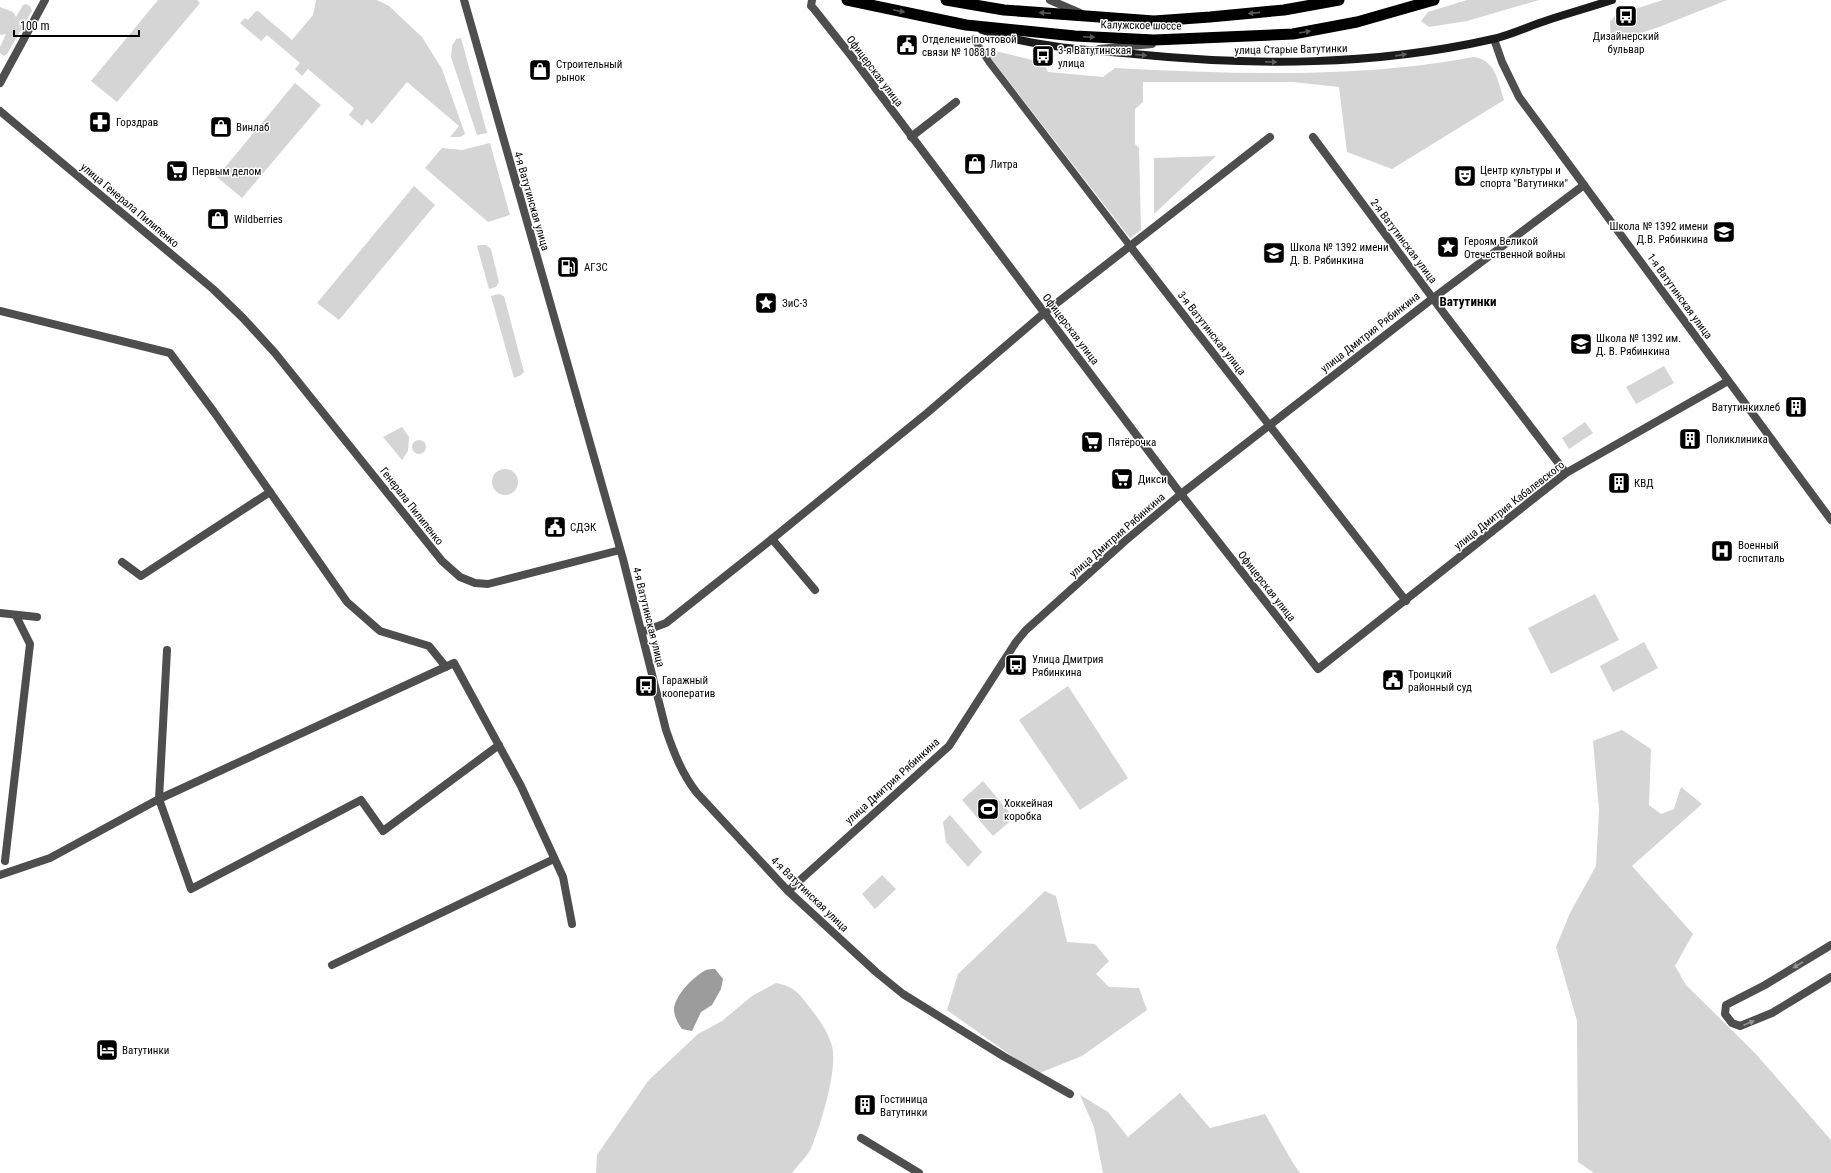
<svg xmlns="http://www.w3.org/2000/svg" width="1831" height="1173" viewBox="0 0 1831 1173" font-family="'Roboto Condensed',sans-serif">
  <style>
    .green { fill: #d5d5d5 }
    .water { fill: #9c9c9c }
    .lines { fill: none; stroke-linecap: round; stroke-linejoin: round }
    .pedestrian { stroke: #4e4e4e; stroke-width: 7 }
    .minor { stroke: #4e4e4e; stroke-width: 8 }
    .tertiary { stroke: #4e4e4e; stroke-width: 8 }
    .secondary { stroke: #1b1b1b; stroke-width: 8 }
    .trunk { stroke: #000; stroke-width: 11 }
    .oneway { fill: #595959 }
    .oneway2 { fill: #5f5f5f }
    .oneway3 { fill: #959595 }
    .labels { text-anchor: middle; stroke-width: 3; stroke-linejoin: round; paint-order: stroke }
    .street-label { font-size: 11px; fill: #000; stroke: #fff }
    .poi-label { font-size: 11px; fill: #000; stroke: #fff; text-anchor: start }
    .quarter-label { font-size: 13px; font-weight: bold; fill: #000; stroke: #fff }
  </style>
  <rect width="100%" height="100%" fill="#fff"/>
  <g class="green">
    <polygon points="158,0 197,0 200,3 117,102 91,81"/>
    <polygon points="316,0 377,0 389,6 422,37 442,69 465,134 460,137 450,137 459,126 407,82 372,124 367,119 362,126 349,115 354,108 308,69 302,76 295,69 300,63 267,35 261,41 240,23 245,18 248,20 256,11 258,11 292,40 313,15"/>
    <polygon points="1467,0 1539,0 1467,21 1429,27 1421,21 1428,12"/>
    <polygon points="1663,0 1727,0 1659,27 1611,43 1610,22 1616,15"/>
    <polygon points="26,4 30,6 32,11 7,54 4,56 0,53 0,47 6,34 0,35 0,7 13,12 16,17 23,5"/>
    <polygon points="461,38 487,133 477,135 451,57 452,46 456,39"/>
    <path d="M983 48 1044 63 1048 72 1103 77 1115 68C1235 74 1355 79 1474 57 1496 60 1498 82 1504 100L1392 169 1347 152 1339 87 1293 82H1143V102L1135 109V144L1139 148 1141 230 1130 238Z"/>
    <polygon points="295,83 321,105 242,198 217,177"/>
    <polygon points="490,143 510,215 488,222 425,168 442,148 462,150"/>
    <polygon points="1216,156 1154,214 1154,158"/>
    <polygon points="414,186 435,205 339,320 317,303"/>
    <polygon points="479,245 486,245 491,249 499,282 496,287 489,289 477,246"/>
    <polygon points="499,294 504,296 524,372 521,375 514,378 491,296"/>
    <polygon points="1664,366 1674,383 1636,404 1626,387"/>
    <polygon points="1585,422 1593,433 1569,449 1562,438"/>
    <polygon points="402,427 409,437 408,451 402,460 383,437"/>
    <circle cx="419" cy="447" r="7"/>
    <circle cx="505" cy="482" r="13"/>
    <polygon points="1595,594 1619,640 1551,674 1528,628"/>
    <polygon points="1644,642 1658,668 1613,692 1600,666"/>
    <polygon points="1068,686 1128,778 1080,810 1019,720"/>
    <polygon points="1622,730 1651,749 1649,805 1661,814 1674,809 1681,787 1702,804 1632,866 1693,934 1675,966 1686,985 1755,1053 1831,1140 1831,1173 1594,1173 1578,1162 1577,1021 1556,947 1570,913 1596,866 1599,810 1593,741"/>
    <polygon points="983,781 1014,818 993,836 962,800"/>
    <polygon points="950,815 982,852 968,867 946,842 943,822"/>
    <polygon points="882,875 896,889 875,909 862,894"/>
    <polygon points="1045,891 1056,896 1067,942 1095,944 1109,961 1096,974 1109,987 1139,988 1147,1010 1082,1056 1037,1074 947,1010 958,974"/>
    <path d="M776 983C796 987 799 994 811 1009 820 1021 828 1032 832 1046 838 1069 821 1124 812 1146 808 1156 798 1165 792 1173H596L597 1155 648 1081 698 1034 722 1021 752 996Z"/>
    <polygon points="1180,1093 1210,1128 1265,1114 1293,1163 1300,1173 1103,1173 1094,1127 1080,1095 1108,1112 1128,1137"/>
  </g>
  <path class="water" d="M715 969 723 979 721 989 712 1005 701 1012 692 1031 682 1029C678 1024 674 1016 674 1009 675 995 694 976 706 970 708 969 712 969 715 969Z"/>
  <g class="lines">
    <polyline class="pedestrian" points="974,39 989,62 1130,246"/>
    <g class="minor">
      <polyline points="812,0 811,6 814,9 852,57 1177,489 1318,669 1566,473 1728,381"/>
      <polyline points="1050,0 1080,13"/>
      <polyline points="1099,49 1152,44"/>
      <polyline points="0,83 45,0"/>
      <polyline points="0,111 213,289 243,318 275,353 442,561 460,577 475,583 488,584 620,550"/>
      <polyline points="911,137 956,102"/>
      <polyline points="1313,137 1446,316 1566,473"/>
      <polyline points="1584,185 1831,520"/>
      <polyline points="1130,246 1406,601"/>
      <polyline points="0,311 170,353 214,412 347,602 380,631 429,646 446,667"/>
      <polyline points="772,539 815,590"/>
      <polyline points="122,562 141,576 270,492"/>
      <polyline points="0,613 37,617"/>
      <polyline points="642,632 666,623 772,539 927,413 1044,313 1270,137"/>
      <polyline points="499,745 383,831 361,800 191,889 159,799 454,663 521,786 563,877 572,924"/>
      <polyline points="5,861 30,644 16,616"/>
      <polyline points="0,875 50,858 159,799 167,650"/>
      <polyline points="788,891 876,972 903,994 1003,1056 1070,1094"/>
      <polyline points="1831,945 1765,985 1726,1005 1725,1014 1732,1023 1740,1026 1772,1013 1831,977"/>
      <polyline points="332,965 554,859"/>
      <polyline points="861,1138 919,1173"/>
    </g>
    <path class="tertiary" d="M464 0 623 559 666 730C674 753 682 774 697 793L788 891 949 746 1016 642 1026 630 1125 541 1181 494 1428 302 1584 185 1519 97 1502 62 1494 39"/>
    <path class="secondary" d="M982 30C1030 46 1083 50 1134 54 1254 66 1374 66 1493 39 1511 35 1529 26 1548 20 1569 13 1591 7 1612 0"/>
    <g class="trunk">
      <polyline points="847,0 966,25 1075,36 1154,40 1293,34 1357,22 1434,0"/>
      <polyline points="946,0 1004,10 1154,21 1210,17 1284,10 1339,0"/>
    </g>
  </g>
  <defs><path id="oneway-solid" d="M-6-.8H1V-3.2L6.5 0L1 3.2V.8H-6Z"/></defs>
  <g class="oneway">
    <use href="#oneway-solid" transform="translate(899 11) rotate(12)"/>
    <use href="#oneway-solid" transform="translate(1045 13) rotate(-176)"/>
    <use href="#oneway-solid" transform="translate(1254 13) rotate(174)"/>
    <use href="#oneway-solid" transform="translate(1305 32) rotate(-10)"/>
    <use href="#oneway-solid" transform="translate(1089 37) rotate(3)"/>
  </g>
  <g class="oneway2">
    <use href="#oneway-solid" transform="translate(1141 55) rotate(5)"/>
    <use href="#oneway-solid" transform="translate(1401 55) rotate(-8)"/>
    <use href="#oneway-solid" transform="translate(1271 62) rotate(1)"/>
  </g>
  <g class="oneway3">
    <use href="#oneway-solid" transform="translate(1798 965) rotate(149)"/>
    <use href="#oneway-solid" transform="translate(1749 1023) rotate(-23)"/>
  </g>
  <defs>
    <g id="bus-square" transform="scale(1.15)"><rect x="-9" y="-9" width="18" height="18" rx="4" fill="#000" stroke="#fff"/><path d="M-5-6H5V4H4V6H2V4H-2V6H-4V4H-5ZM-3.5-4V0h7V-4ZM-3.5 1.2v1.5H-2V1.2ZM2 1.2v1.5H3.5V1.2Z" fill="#fff"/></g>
    <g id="civic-square" transform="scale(1.15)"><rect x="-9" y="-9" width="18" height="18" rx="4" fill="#000" stroke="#fff"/><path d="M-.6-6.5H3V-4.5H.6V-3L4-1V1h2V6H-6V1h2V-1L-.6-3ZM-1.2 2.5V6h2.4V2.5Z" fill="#fff"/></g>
    <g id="shop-square" transform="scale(1.15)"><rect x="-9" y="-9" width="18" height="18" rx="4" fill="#000" stroke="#fff"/><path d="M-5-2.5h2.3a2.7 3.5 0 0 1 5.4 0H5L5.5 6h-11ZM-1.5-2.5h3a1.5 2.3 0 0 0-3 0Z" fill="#fff"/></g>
    <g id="pharmacy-square" transform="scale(1.15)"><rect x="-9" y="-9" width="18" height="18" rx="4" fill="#000" stroke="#fff"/><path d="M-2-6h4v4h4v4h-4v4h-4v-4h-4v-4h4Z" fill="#fff"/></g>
    <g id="supermarket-square" transform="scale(1.15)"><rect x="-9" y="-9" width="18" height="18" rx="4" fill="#000" stroke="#fff"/><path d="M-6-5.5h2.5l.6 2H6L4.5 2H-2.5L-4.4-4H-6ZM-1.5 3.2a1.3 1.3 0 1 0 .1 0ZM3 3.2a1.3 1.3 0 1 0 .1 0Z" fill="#fff"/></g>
    <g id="theatre-square" transform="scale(1.15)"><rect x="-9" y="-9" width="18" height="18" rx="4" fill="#000" stroke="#fff"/><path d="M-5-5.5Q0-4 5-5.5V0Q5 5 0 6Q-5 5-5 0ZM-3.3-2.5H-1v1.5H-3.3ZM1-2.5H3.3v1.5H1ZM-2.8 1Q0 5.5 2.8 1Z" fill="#fff"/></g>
    <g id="school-square" transform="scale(1.15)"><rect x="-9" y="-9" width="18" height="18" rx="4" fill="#000" stroke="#fff"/><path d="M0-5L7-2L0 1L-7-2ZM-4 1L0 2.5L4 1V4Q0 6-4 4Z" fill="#fff"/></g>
    <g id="sight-square" transform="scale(1.15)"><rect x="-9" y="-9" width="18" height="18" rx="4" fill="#000" stroke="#fff"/><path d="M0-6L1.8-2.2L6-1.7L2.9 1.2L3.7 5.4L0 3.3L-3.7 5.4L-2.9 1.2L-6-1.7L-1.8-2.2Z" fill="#fff"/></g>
    <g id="fuel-square" transform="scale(1.15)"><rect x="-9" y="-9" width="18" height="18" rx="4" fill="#000" stroke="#fff"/><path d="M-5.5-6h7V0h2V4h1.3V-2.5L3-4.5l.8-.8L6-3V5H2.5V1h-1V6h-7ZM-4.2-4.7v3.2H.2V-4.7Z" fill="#fff"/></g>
    <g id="building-square" transform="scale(1.15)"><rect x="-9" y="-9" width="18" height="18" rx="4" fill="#000" stroke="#fff"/><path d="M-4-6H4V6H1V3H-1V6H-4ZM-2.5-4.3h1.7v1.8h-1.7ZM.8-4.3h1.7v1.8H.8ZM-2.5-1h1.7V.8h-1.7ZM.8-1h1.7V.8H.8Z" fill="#fff"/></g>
    <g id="hospital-square" transform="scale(1.15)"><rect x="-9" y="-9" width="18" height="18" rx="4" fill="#000" stroke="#fff"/><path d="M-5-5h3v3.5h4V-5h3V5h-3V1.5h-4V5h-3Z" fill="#fff"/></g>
    <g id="stadium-square" transform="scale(1.15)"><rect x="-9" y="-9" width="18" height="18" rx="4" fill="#000" stroke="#fff"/><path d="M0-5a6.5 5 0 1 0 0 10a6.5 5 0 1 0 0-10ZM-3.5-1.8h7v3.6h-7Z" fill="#fff"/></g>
    <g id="hotel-square" transform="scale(1.15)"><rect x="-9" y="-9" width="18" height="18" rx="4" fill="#000" stroke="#fff"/><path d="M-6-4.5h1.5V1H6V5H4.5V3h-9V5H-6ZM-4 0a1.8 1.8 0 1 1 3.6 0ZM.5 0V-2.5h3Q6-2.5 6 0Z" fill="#fff"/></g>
  </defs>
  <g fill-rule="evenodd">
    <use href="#bus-square" x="1626" y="16"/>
    <use href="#civic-square" x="907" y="45"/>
    <use href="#bus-square" x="1043" y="56"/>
    <use href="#shop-square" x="540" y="70"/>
    <use href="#pharmacy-square" x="100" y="122"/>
    <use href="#shop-square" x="221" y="127"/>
    <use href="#shop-square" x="975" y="164"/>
    <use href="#supermarket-square" x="177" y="171"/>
    <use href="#theatre-square" x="1465" y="176"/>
    <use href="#shop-square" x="218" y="219"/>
    <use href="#school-square" x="1724" y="232"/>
    <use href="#sight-square" x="1448" y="247"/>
    <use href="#school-square" x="1274" y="253"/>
    <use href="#fuel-square" x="568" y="267"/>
    <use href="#sight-square" x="766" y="303"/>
    <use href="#school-square" x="1581" y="344"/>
    <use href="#building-square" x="1796" y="407"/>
    <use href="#building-square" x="1690" y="439"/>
    <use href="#supermarket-square" x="1092" y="442"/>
    <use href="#supermarket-square" x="1122" y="479"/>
    <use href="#building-square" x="1619" y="483"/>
    <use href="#civic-square" x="555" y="527"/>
    <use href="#hospital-square" x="1722" y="551"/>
    <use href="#bus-square" x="1016" y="665"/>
    <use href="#civic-square" x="1393" y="680"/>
    <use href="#bus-square" x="646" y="686"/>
    <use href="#stadium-square" x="988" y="809"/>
    <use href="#hotel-square" x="107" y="1050"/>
    <use href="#building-square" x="865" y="1105"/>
  </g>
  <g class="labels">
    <g class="street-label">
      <text transform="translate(1141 25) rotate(1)" y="4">Калужское шоссе</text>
      <text transform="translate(1291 49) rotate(-1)" y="4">улица Старые Ватутинки</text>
      <text transform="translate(875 71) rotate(53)" y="4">Офицерская улица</text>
      <text transform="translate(532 201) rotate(74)" y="4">4-я Ватутинская улица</text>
      <text transform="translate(130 205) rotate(40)" y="4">улица Генерала Пилипенко</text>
      <text transform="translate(1404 241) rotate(53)" y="4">2-я Ватутинская улица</text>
      <text transform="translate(1680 296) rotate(54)" y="4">1-я Ватутинская улица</text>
      <text transform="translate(1071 329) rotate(53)" y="4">Офицерская улица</text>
      <text transform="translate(1370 332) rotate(-38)" y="4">улица Дмитрия Рябинкина</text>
      <text transform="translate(1212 333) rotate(52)" y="4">3-я Ватутинская улица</text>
      <text transform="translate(1509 505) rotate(-38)" y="4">улица Дмитрия Кабалевского</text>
      <text transform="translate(412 506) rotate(52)" y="4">Генерала Пилипенко</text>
      <text transform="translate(1117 535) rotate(-41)" y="4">улица Дмитрия Рябинкина</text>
      <text transform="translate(1267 586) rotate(52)" y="4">Офицерская улица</text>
      <text transform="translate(649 617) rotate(76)" y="4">4-я Ватутинская улица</text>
      <text transform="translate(892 781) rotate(-42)" y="4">улица Дмитрия Рябинкина</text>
      <text transform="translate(810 894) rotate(44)" y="4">4-я Ватутинская улица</text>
    </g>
    <g class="poi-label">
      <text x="1626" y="40" text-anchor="middle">Дизайнерский<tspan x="1626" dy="13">бульвар</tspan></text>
      <text x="922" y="43">Отделение почтовой<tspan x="922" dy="13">связи № 108818</tspan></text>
      <text x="1058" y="54">3-я Ватутинская<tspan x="1058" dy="13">улица</tspan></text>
      <text x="556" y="68">Строительный<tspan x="556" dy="13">рынок</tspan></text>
      <text x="116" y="126">Горздрав</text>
      <text x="236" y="131">Винлаб</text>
      <text x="990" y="168">Литра</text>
      <text x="1480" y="174">Центр культуры и<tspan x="1480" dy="13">спорта "Ватутинки"</tspan></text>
      <text x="192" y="175">Первым делом</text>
      <text x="234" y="223">Wildberries</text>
      <text x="1708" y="230" text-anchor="end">Школа № 1392 имени<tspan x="1708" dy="13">Д.В. Рябинкина</tspan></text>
      <text x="1464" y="245">Героям Великой<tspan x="1464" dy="13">Отечественной войны</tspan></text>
      <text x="1290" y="251">Школа № 1392 имени<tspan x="1290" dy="13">Д. В. Рябинкина</tspan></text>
      <text x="584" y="271">АГЗС</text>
      <text x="782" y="307">ЗиС-3</text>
      <text x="1596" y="342">Школа № 1392 им.<tspan x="1596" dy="13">Д. В. Рябинкина</tspan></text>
      <text x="1780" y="411" text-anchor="end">Ватутинкихлеб</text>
      <text x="1706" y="443">Поликлиника</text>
      <text x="1108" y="446">Пятёрочка</text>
      <text x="1138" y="483">Дикси</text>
      <text x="1634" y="487">КВД</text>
      <text x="570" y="531">СДЭК</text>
      <text x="1738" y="549">Военный<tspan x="1738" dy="13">госпиталь</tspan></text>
      <text x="1032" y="663">Улица Дмитрия<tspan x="1032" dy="13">Рябинкина</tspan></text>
      <text x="1408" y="678">Троицкий<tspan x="1408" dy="13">районный суд</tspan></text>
      <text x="662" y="684">Гаражный<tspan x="662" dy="13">кооператив</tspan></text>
      <text x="1004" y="807">Хоккейная<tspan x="1004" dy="13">коробка</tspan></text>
      <text x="122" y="1054">Ватутинки</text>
      <text x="880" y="1103">Гостиница<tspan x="880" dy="13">Ватутинки</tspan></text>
    </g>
    <g class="quarter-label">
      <text x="1468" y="306">Ватутинки</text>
    </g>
  </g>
  <path d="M14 30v6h125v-6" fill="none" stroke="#000000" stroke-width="2"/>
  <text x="20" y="30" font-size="12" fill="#000000" stroke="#ffffff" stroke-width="3" paint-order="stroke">100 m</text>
</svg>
